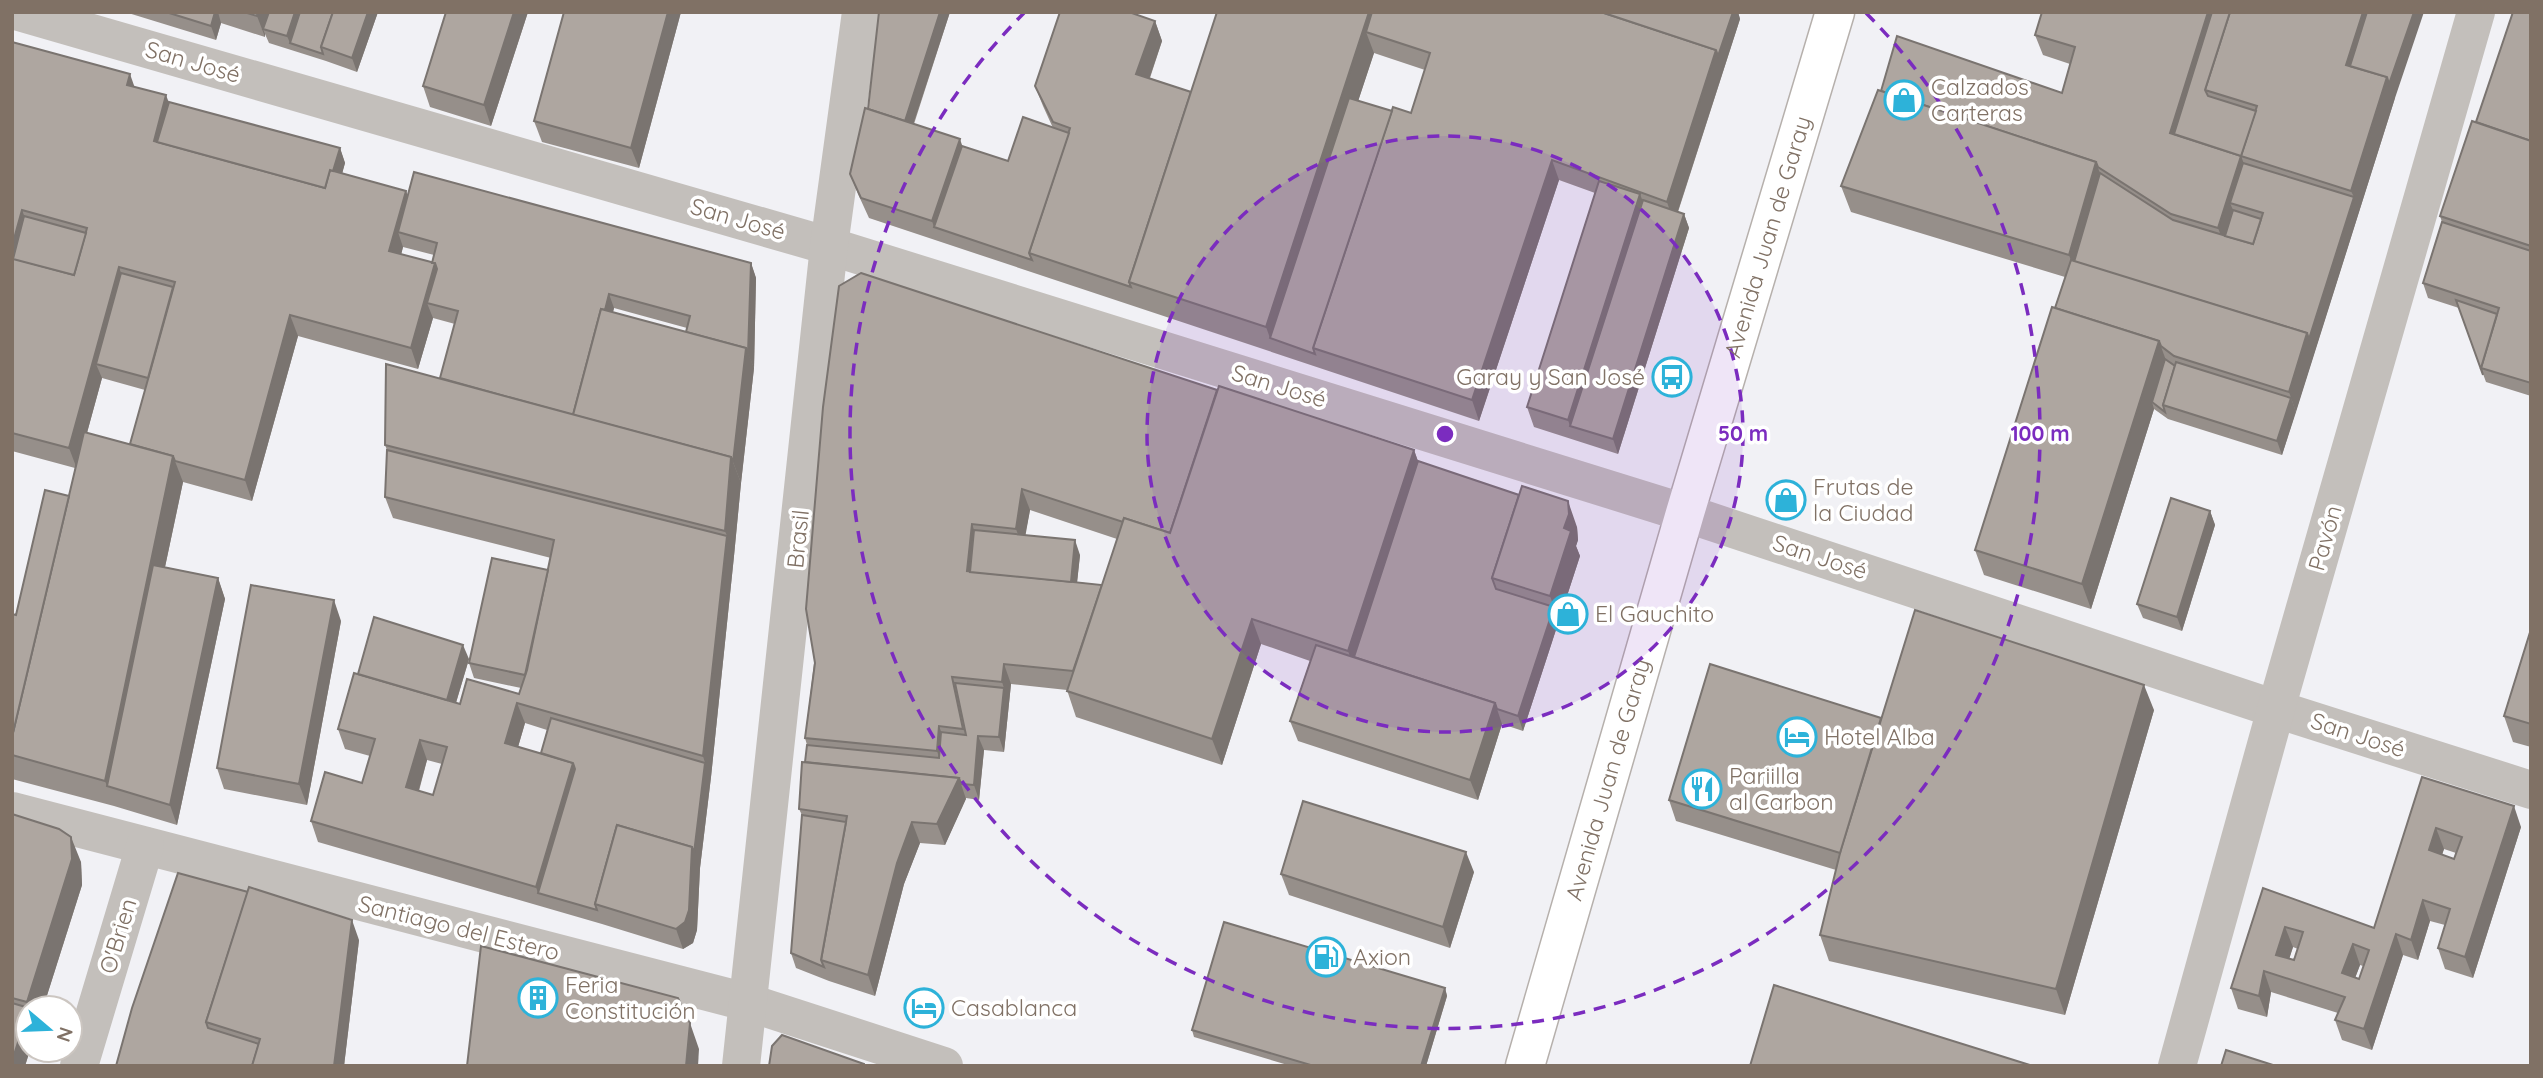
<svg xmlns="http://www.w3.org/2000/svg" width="2543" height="1078" viewBox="0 0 2543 1078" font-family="Quicksand,sans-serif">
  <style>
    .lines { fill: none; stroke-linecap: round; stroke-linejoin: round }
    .secondary-casing { stroke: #b6b0ac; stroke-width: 41 }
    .minor { stroke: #c3bfbb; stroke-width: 38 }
    .tertiary { stroke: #c3bfbb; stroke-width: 38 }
    .secondary { stroke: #fff; stroke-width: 38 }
    .wall { fill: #968f8a; fill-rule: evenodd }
    .shaded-wall { fill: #7a7470 }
    .building { fill: #aea6a0; stroke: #7a7470; stroke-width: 2; fill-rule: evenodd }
    .ring { fill: none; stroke: #7b2cbf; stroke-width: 3.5; stroke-dasharray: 12 9 }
    .labels { text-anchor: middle; stroke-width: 7; stroke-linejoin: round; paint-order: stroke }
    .street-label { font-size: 23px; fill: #807165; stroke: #fff }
    .poi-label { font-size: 23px; fill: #807165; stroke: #fff; text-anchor: start }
    .centre { fill: #7b2cbf; stroke: #fff; stroke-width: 3.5 }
    .ring-label { font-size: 21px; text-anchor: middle; font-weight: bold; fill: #7b2cbf; stroke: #fff; stroke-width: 7; stroke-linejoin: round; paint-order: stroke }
  </style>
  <rect width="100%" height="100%" fill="#f1f1f5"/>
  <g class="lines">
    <g class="secondary-casing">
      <g id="secondary">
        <path id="s1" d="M1525 1066 1685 513 1835 12"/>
      </g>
    </g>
    <g class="minor">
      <polyline points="19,12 829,246 1685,513 2276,709 2531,790"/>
      <polyline points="12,811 750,1003 944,1066"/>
      <polyline points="79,1066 145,846"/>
    </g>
    <g class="tertiary">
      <polyline points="741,1066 829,246 861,12"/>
      <polyline points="2177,1066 2276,709 2476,12"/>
    </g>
    <use href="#secondary" class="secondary"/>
  </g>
  <g class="wall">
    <polygon points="125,12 378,12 357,72 326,61 269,43 265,34 265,37 221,23 216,40"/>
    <polygon points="446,12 528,12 491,126 430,107 423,86"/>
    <polygon points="681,12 639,168 542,142 534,121"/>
    <path d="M879 12H950L914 124 962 146 1008 161 1053 128 1043 106 1035 86 1155 21 1162 41 1150 78 1191 92 1217 12H1738L1740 19 1678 212 1684 214 1689 228 1618 454 1534 427 1527 407 1595 193 1559 180 1479 421 869 218 858 194 850 174 868 109ZM1374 53 1425 70 1411 113 1392 111 1358 101Z"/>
    <polygon points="2531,12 2531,396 2486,382 2459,308 2428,298 2423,283 2442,222 2440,216 2476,122"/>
    <polygon points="2035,35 2395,98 2282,455 2168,419 2154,409 2091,609 1984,575 1975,550 2065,277 1851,212 1841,186 1881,91 2062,93 2070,64 2043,55"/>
    <path d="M12 42 135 87 169 102 340 148 345 163 342 173 406 191 408 197 751 263 756 278 754 368 741 483 734 556 711 777 700 868 697 930 693 943 683 949 602 924 318 842 311 821 362 783 370 756 345 749 338 729 358 674 469 659 456 703 460 704 519 694 521 688 474 678 469 663 548 570 551 558 393 518 385 497 387 450 385 445 440 378 455 324 433 318 418 369 298 336 252 501 183 482 165 567 218 578 225 599 177 825 114 806 12 779V614L16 615 69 496 75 468 12 451ZM403 247 434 255 432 263 401 254ZM614 308 687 328 686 332 613 312ZM102 378 145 390 130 444 87 433ZM525 723 547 730 541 753 518 747ZM427 760 442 764 433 795 419 791Z"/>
    <path d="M861 273 1217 390 1414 450 1418 461 1577 527 1578 540 1576 546 1580 556 1523 731 1502 724 1478 800 1298 741 1290 721 1310 661 1261 644 1222 765 1076 717 1067 690 1011 684 1004 752 984 750 979 800 966 798 945 845 920 843 904 884 875 996 829 981 796 968 791 953 802 815 799 809 807 745 805 738ZM1030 510 1117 539 1102 585 1077 582 1080 555 1025 535Z"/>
    <polygon points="2210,511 2215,525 2182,631 2143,618 2137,604"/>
    <polygon points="341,621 307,805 224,789 217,768"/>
    <polygon points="2531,629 2531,747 2513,742 2504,716"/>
    <polygon points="2154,710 2065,1015 1829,961 1820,935 1836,870 1676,821 1669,800 1881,718"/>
    <path d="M2422 777 2521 827 2473 978 2445 969 2438 948 2445 925 2430 921 2418 960 2403 955 2372 1050 2342 1040 2335 1020 2338 1013 2271 992 2267 1017 2238 1009 2231 988 2263 888 2374 928ZM2444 849 2456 853 2454 859 2442 855ZM2293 947 2298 949 2294 960 2289 959ZM2360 965 2363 966 2359 979 2355 978Z"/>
    <polygon points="12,814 81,862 82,885 43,1008 28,1008 28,1050 30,1050 25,1066 12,1066"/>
    <polygon points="1474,872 1450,948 1289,895 1281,874"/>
    <polygon points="359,940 344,1066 116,1066"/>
    <polygon points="1445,988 1447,996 1426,1066 1291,1066 1194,1037 1192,1030"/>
  </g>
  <g class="shaded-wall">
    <polygon points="215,12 218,12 221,23 216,40 211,26"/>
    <polygon points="258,12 272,12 263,29 265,34 265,37 257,16"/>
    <polygon points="295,12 305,12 290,43 287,36"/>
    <polygon points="368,12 378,12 357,72 352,58"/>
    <polygon points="514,12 528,12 491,126 484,105"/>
    <polygon points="668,12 681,12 639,168 631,148"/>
    <polygon points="940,12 950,12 908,140 903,126"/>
    <polygon points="1369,12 1387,12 1366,32 1374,53 1279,341 1270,338 1266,327"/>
    <polygon points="1733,12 1738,12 1740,19 1674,223 1667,202 1716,50"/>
    <polygon points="2208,12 2222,12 2181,142 2170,133"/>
    <polygon points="2363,12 2376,12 2357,74 2346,65"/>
    <polygon points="2414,12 2424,12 2395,98 2296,412 2289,392 2307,333 2354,197 2351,191 2387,77"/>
    <polygon points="1155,21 1162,41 1144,94 1136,74"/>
    <polygon points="130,74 137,94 127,85"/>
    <polygon points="166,95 174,116 164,149 154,141"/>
    <polygon points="960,139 967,160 934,227 932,221"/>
    <polygon points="340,148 345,163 333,208 327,194"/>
    <polygon points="2241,156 2249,177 2230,203 2236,217 2226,249 2218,228"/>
    <polygon points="1552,160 1559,180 1479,421 1472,400"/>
    <polygon points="2096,162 2105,188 2078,281 2069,255"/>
    <polygon points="406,191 413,212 398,232 403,247 397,272 389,251"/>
    <polygon points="1640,194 1648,215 1570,426 1568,420"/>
    <polygon points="22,210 30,231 12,264 12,246"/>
    <polygon points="1684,214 1689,228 1618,454 1613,439"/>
    <polygon points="435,263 442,284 427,303 433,318 418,369 411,348"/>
    <polygon points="751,263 756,278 754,368 748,354"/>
    <polygon points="119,267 126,288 96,364 102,378 77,469 69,448"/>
    <polygon points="609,294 614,308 584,422 575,420"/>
    <polygon points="290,315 298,336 252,501 245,480"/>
    <polygon points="2159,341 2168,366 2152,402 2154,409 2091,609 2082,584"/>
    <polygon points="746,348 754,368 741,483 733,462"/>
    <polygon points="2291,398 2296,412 2282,455 2277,441"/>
    <polygon points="1414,450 1423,476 1352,662 1348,651"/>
    <polygon points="173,456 183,482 118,789 107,786 105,781"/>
    <polygon points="731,457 741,483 734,556 711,777 700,868 697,930 693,943 683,949 676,929 692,847 705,763 703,756 727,536 725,531"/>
    <polygon points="1022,489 1030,510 1023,549 1016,529"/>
    <polygon points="1568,501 1577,527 1578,540 1576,546 1580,556 1523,731 1518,716 1554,607 1550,596 1564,528"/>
    <polygon points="2210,511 2215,525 2182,631 2177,617"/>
    <polygon points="972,524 979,544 976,578 967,571"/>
    <polygon points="1075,540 1080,555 1075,602 1070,587"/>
    <polygon points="218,578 225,599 177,825 170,805"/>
    <polygon points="334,600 341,621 307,805 299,784"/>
    <polygon points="1252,619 1261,644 1222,765 1212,739"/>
    <polygon points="463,645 469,659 451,719 446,705"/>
    <polygon points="1004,664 1011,684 1004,752 999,737 1004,688 1002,682"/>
    <polygon points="2144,685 2154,710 2065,1015 2056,989"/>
    <polygon points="517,703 525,723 513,764 505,743"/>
    <polygon points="1495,703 1502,724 1478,800 1470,780"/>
    <polygon points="939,726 947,747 944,772 937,751"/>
    <polygon points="978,736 984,750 979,800 974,785"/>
    <polygon points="420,740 427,760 414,807 406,787"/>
    <polygon points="573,763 580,783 538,893 536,887"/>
    <polygon points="959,778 966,799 945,845 937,824"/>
    <polygon points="2514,806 2521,827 2473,978 2465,957"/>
    <polygon points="912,822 920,843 904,884 875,996 868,975 897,863"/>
    <polygon points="2436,828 2444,849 2436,871 2429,850"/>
    <polygon points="71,837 81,862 82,885 43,1008 29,1008 27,1002"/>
    <polygon points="1466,852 1474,872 1450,948 1443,927"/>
    <polygon points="2423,900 2430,921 2418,960 2411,940"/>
    <polygon points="352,920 359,940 344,1066 334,1066"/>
    <polygon points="2285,927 2293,947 2284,975 2276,955"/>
    <polygon points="2396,934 2403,955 2372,1050 2364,1029"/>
    <polygon points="2353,944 2360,965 2349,994 2342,973"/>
    <polygon points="2264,971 2271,992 2267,1017 2259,996"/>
    <polygon points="1445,988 1447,996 1426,1066 1421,1066"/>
    <polygon points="28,1010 28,1050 30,1050 25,1066 12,1066 12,1061"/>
    <polygon points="690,1023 699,1049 698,1066 686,1066"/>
  </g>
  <g class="building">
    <polygon points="166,12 215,12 211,26"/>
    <polygon points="244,12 258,12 257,16"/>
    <polygon points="269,12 295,12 287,36 263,29"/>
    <polygon points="300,12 333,12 321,47 323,54 290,43"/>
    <polygon points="333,12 368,12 352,58 321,47"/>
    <polygon points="446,12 514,12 484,105 423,86"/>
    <polygon points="564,12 668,12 631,148 534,121"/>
    <polygon points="879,12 940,12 905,121 868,109"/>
    <polygon points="1060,12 1129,12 1155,21 1136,74 1191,92 1129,282 1131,287 1029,253 1070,128 1053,122 1035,86"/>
    <polygon points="1217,12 1369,12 1266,327 1129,282"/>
    <polygon points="1372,12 1601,12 1716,50 1667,202 1552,160 1472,400 1313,348 1393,107 1411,113 1430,53 1366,32"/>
    <polygon points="1601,12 1733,12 1718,56 1716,50"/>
    <polygon points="2042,12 2208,12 2170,133 2241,156 2257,106 2205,90 2230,12 2363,12 2346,65 2387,77 2351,191 2241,156 2218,228 2171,214 2098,167 2096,162 1881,91 1897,36 2062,93 2075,47 2035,35"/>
    <polygon points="2212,12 2230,12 2205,90 2208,96 2256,111 2241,156 2174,134"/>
    <polygon points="2367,12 2414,12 2389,84 2387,77 2350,66"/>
    <polygon points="2513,12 2531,12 2531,141 2476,122"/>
    <polygon points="12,42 130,74 127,85 166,95 154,141 325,188 330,170 406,191 389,251 435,263 411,348 290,315 245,480 175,461 173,456 130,444 175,282 119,267 69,448 12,433 12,258 74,275 87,228 22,210 12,246"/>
    <polygon points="1878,90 2096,162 2069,255 1841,186"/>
    <polygon points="1349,98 1392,111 1313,348 1315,354 1270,338"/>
    <polygon points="169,102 340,148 333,171 330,170 325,188 157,142"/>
    <polygon points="865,108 960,139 932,221 861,198 850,174"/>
    <polygon points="1023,117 1069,133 1029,253 1032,260 934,227 962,146 1008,161"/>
    <polygon points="2472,121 2531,141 2531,246 2440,216"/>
    <polygon points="2243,163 2354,197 2309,339 2307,333 2074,262 2100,173 2173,220 2253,244 2263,213 2230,203"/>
    <polygon points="414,172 751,263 748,354 746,348 686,332 690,316 609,294 605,310 601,309 573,415 440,378 458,311 427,303 437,269 435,263 432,263 437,243 398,232"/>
    <polygon points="1599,181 1640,194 1568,420 1527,407"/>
    <polygon points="1643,200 1684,214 1613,439 1570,426"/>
    <polygon points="2233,210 2261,219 2253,244 2225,236"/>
    <polygon points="24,216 86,233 74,275 13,259"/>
    <polygon points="2442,222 2531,251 2531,383 2481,368 2499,308 2423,283"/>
    <polygon points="2071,260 2307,333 2289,392 2174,356 2161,346 2159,341 2055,308"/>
    <polygon points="121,273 173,287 148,378 96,364"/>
    <polygon points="861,273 1217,390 1170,533 1124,518 1123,522 1022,489 1016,529 972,524 967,571 1102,585 1073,671 1004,664 1002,682 952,677 963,729 939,726 937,751 805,738 815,663 806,609 823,407 839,286"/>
    <polygon points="2456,300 2497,314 2481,368 2483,375"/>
    <polygon points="2052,307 2159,341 2082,584 1975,550"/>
    <polygon points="601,309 746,348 733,462 731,457 573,415"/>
    <polygon points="2165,359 2175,366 2163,405 2165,412 2152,402"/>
    <polygon points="2176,362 2291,398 2277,441 2163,405"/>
    <polygon points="386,364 731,457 725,531 385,445"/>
    <polygon points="1219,386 1414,450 1348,651 1252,619 1212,739 1067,691 1124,518 1170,533"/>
    <polygon points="84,432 173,456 105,781 12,755 12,737"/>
    <path d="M387 450 727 536 703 756 517 703 505 743 573 763 536 887 311 821 325 772 362 783 375 739 338 729 354 673 460 704 467 679 519 694 527 670 554 540 385 497ZM420 740 447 747 433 795 406 787Z"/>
    <polygon points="1418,461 1519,495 1492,578 1496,589 1554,607 1518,716 1497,709 1495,703 1354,657"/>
    <polygon points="1522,486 1568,501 1569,514 1564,528 1571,531 1550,596 1492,578"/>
    <polygon points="45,490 69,496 12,737 12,614 16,615"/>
    <polygon points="2171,498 2210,511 2177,617 2137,604"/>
    <polygon points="974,530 1075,540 1071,582 970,572"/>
    <polygon points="492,558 548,570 525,675 469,663"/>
    <polygon points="153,565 218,578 170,805 107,786"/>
    <polygon points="251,585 334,600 299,784 217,768"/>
    <polygon points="1915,610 2144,685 2056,989 1820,935 1841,849"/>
    <polygon points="374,617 463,645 447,700 358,674"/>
    <polygon points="2531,629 2531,724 2504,716"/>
    <polygon points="1316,645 1495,703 1470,780 1290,721"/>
    <polygon points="1710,664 1881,718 1840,853 1669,800"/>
    <polygon points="955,683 1004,688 999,737 978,736 974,785 961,784 959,778 805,762 807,745 939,758 941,732 966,735"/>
    <polygon points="551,718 705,763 694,853 692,847 617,825 595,904 597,910 538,893 575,769 573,763 541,753"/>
    <polygon points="802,762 959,778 937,824 912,822 897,863 868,975 821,960 847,816 799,809"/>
    <path d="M2422 777 2514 806 2465 957 2438 948 2450 909 2423 900 2411 940 2396 934 2364 1029 2335 1020 2345 997 2264 971 2259 996 2231 988 2263 888 2374 928ZM2436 828 2462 837 2454 859 2429 850ZM2285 927 2303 932 2294 960 2276 955ZM2353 944 2369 950 2359 979 2342 973Z"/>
    <polygon points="1303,801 1466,852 1443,927 1281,874"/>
    <polygon points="12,814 59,829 71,837 72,859 27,1002 12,998"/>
    <polygon points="802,815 846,822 821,960 824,967 791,953"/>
    <polygon points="617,825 692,847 689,910 685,922 676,929 595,904"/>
    <polygon points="178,873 248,892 206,1022 208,1028 259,1044 252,1066 116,1066 132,1008"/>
    <polygon points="249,887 352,920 334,1066 252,1066 260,1039 206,1022"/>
    <polygon points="1224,922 1445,988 1421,1066 1314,1066 1192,1030"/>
    <polygon points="481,946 678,998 690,1023 686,1066 467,1066"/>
    <polygon points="1774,985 2033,1066 1750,1066"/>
    <polygon points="12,1003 29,1008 12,1061"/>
    <polygon points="782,1035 864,1064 864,1066 769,1066 772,1046"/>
    <polygon points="2226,1050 2276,1066 2221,1066"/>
  </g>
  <circle cx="1445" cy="434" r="298" fill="#7b2cbf" fill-opacity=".12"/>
  <g class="ring">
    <circle cx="1445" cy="434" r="298"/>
    <path d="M1866 13A595 595 0 1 1 1024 13"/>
  </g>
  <defs>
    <g id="shop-ring" transform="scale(2.0125)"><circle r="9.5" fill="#fff" stroke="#2db2d9" stroke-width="1.5"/><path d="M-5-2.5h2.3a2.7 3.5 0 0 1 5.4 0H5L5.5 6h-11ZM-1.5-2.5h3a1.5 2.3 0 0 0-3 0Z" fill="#2db2d9"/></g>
    <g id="bus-ring" transform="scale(2.0125)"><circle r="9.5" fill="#fff" stroke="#2db2d9" stroke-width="1.5"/><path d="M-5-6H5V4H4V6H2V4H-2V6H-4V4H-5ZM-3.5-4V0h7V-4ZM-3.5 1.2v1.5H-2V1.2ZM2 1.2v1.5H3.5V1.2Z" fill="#2db2d9"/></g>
    <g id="hotel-ring" transform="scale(2.0125)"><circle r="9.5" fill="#fff" stroke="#2db2d9" stroke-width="1.5"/><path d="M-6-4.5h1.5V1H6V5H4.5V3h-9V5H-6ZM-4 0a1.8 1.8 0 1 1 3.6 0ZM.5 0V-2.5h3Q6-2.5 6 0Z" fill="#2db2d9"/></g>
    <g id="restaurant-ring" transform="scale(2.0125)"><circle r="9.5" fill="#fff" stroke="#2db2d9" stroke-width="1.5"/><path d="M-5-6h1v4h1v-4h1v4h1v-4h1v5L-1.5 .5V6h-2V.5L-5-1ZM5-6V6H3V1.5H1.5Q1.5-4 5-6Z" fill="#2db2d9"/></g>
    <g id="fuel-ring" transform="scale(2.0125)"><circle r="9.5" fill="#fff" stroke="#2db2d9" stroke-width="1.5"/><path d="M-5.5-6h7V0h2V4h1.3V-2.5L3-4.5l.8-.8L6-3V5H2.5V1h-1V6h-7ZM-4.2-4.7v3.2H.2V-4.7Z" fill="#2db2d9"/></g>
    <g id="building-ring" transform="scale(2.0125)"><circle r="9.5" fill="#fff" stroke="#2db2d9" stroke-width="1.5"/><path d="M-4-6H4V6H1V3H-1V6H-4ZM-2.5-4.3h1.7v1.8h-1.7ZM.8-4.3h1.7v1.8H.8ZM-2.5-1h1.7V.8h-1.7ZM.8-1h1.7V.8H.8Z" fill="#2db2d9"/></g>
  </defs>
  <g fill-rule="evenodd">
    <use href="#shop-ring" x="1904" y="100"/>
    <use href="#bus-ring" x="1672" y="377"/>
    <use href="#shop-ring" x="1786" y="500"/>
    <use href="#shop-ring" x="1568" y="614"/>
    <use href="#hotel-ring" x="1797" y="737"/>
    <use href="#restaurant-ring" x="1702" y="789"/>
    <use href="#fuel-ring" x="1326" y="957"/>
    <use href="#building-ring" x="538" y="998"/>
    <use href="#hotel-ring" x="924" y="1008"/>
  </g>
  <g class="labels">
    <g class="street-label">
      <text transform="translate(193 62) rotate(16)" y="8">San José</text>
      <text transform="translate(738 219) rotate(16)" y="8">San José</text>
      <text dy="8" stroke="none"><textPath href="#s1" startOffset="864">Avenida Juan de Garay</textPath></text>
      <text transform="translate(1279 386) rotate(17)" y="8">San José</text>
      <text transform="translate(2325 538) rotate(-74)" y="8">Pavón</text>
      <text transform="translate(798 539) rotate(-84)" y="8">Brasil</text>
      <text transform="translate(1820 557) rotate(18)" y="8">San José</text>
      <text transform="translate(2358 735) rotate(18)" y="8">San José</text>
      <text dy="8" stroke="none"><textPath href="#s1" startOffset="298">Avenida Juan de Garay</textPath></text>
      <text transform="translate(459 928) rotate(14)" y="8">Santiago del Estero</text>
      <text transform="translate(118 936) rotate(-73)" y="8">O'Brien</text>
    </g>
    <g class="poi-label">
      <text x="1931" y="95">Calzados<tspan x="1931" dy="26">Carteras</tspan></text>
      <text x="1645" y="385" text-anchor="end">Garay y San José</text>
      <text x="1813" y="495">Frutas de<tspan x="1813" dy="26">la Ciudad</tspan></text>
      <text x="1595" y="622">El Gauchito</text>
      <text x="1824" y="745">Hotel Alba</text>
      <text x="1729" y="784">Pariilla<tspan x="1729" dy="26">al Carbon</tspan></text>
      <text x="1353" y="965">Axion</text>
      <text x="565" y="993">Feria<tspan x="565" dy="26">Constitución</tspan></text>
      <text x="951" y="1016">Casablanca</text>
    </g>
  </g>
  <circle cx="1445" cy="434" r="10" class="centre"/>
  <g class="ring-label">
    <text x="1743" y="441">50 m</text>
    <text x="2040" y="441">100 m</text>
  </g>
  <rect width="2543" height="1078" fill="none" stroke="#807165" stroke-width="28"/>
  <g transform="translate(49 1029) rotate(109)"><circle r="33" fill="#ffffff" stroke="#ccc6c1" stroke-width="2"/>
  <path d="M0-5L12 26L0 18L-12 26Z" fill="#2db2d9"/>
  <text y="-10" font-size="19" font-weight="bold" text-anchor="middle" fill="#807165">N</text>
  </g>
</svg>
